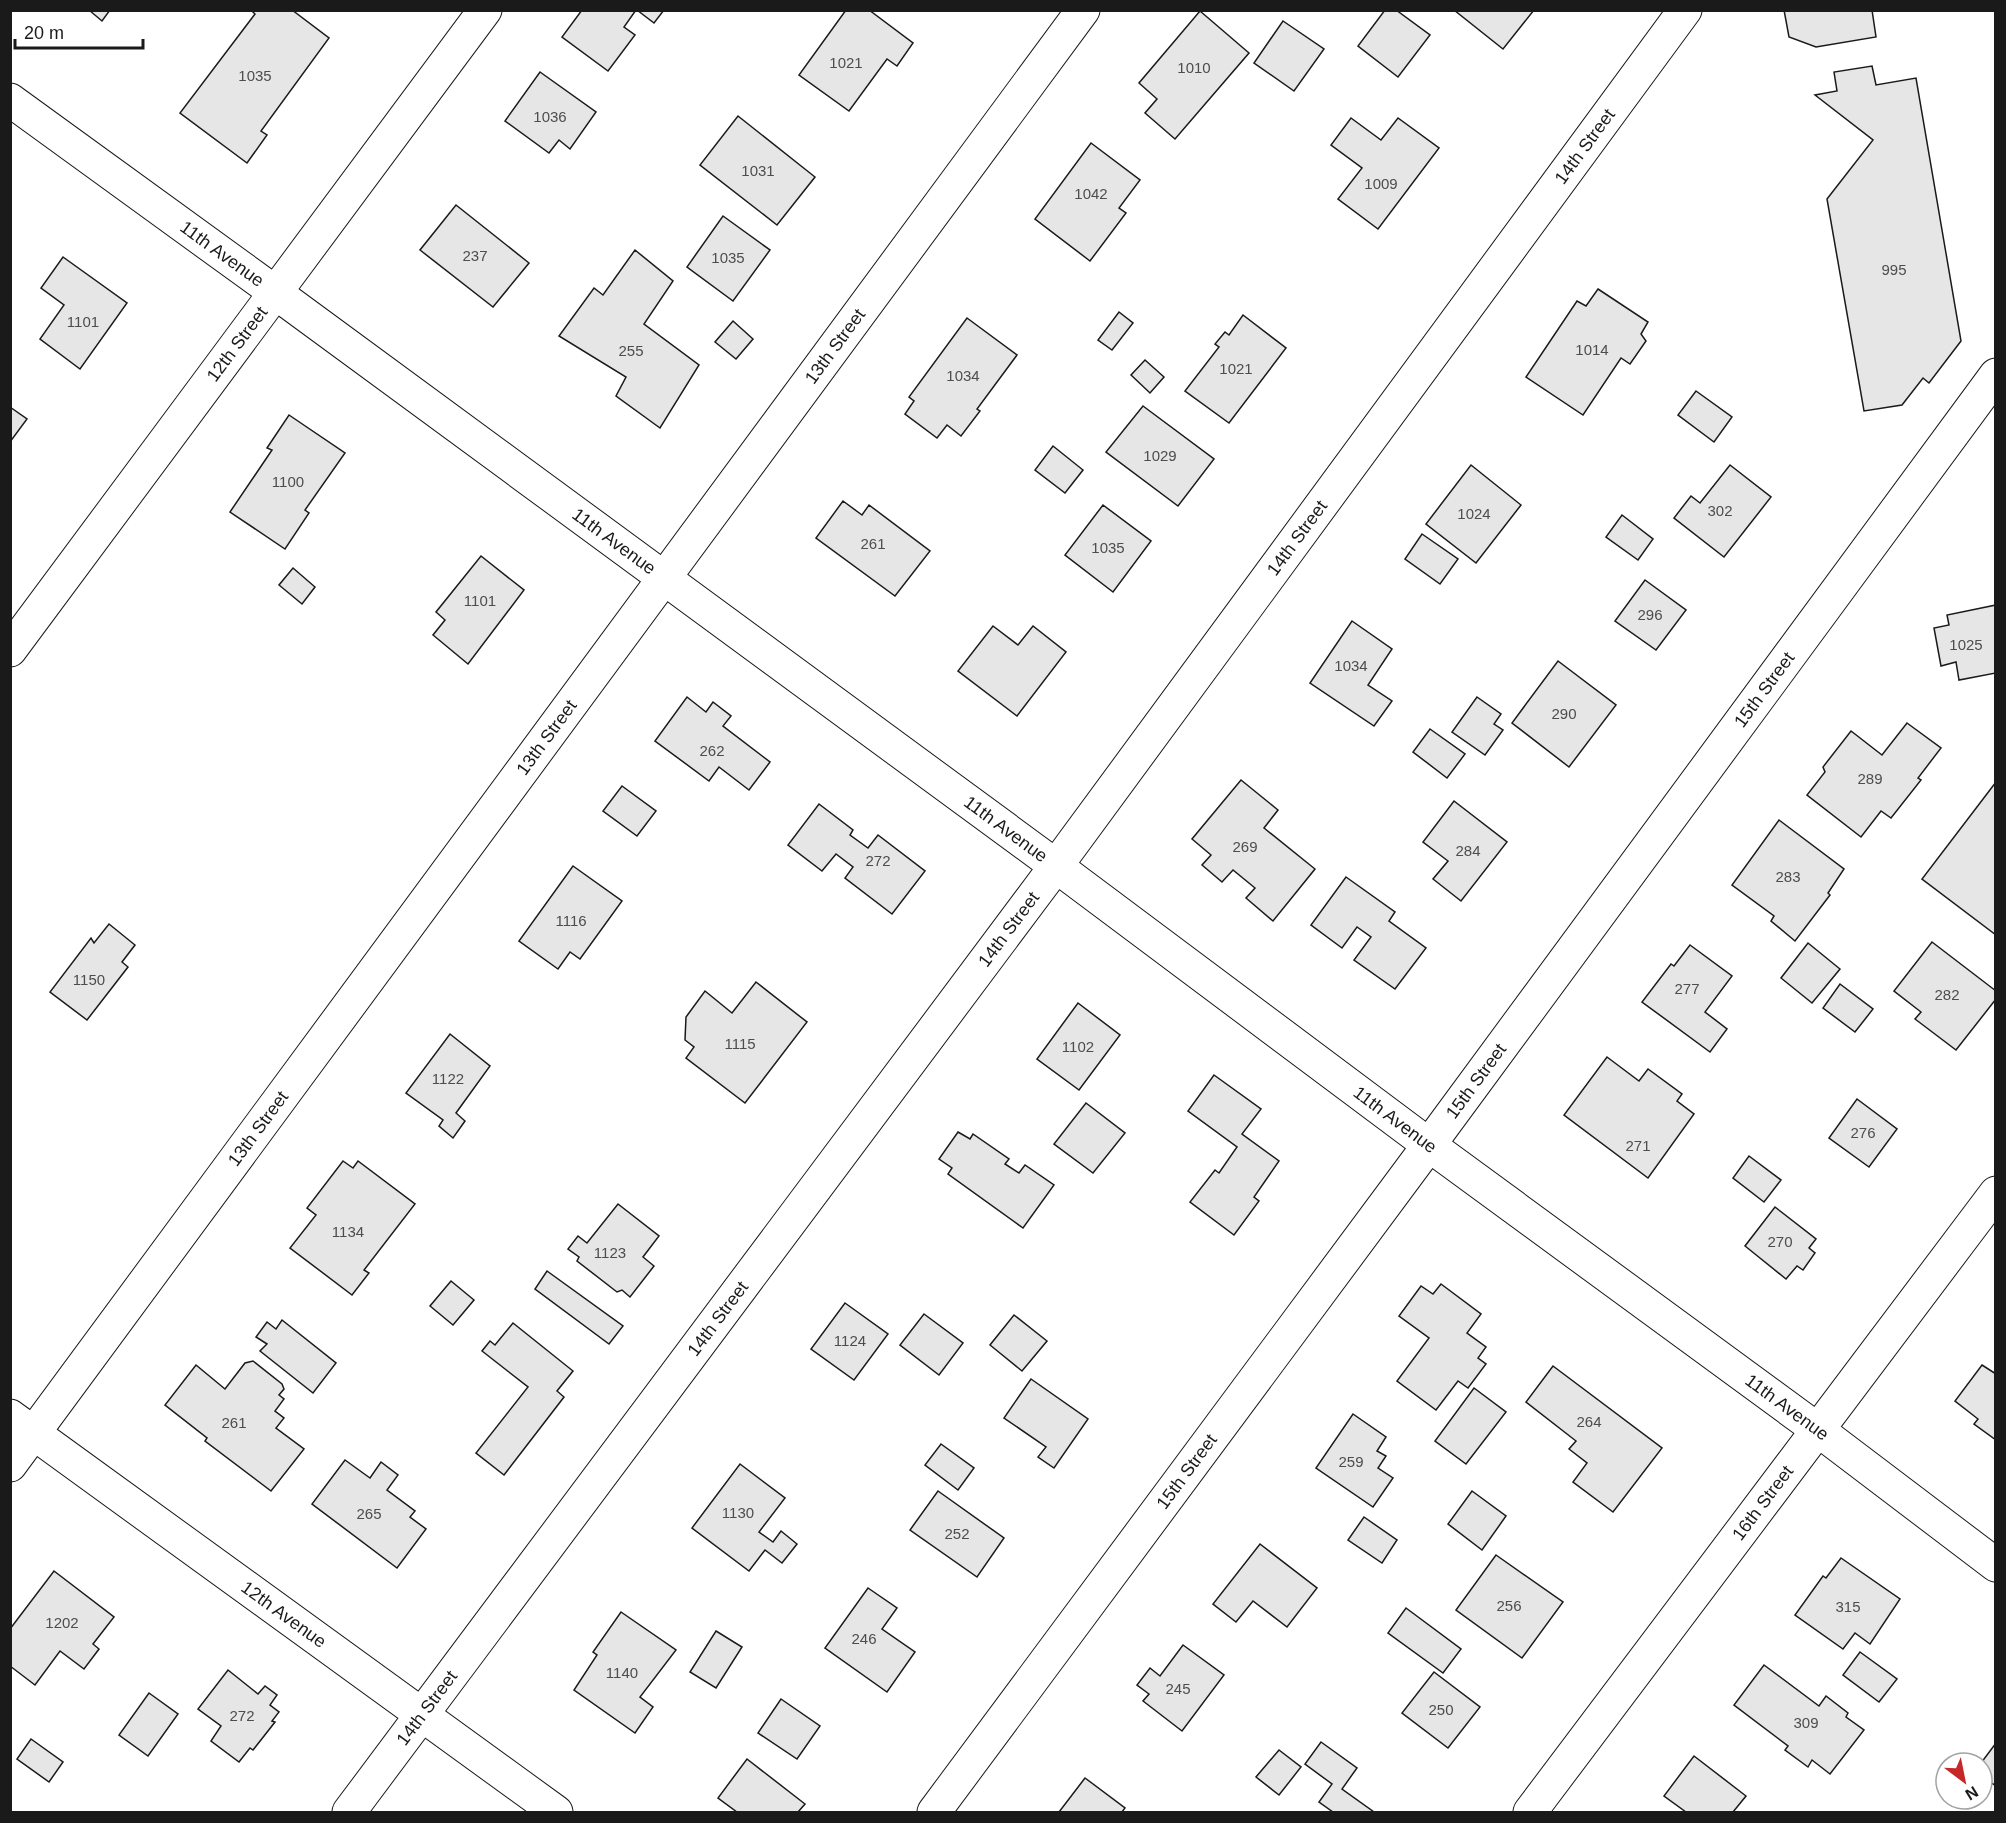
<svg xmlns="http://www.w3.org/2000/svg" width="2006" height="1823" viewBox="0 0 2006 1823" font-family="Helvetica,sans-serif">
  <style>
    .building { fill: #e6e6e6; stroke: #1a1a1a; stroke-width: 1.5 }
    .lines { fill: none; stroke-linecap: round; stroke-linejoin: round }
    .minor-casing { stroke: #1a1a1a; stroke-width: 35 }
    .minor { stroke: #fff; stroke-width: 33 }
    .labels { text-anchor: middle; stroke-width: 4.5; stroke-linejoin: round; paint-order: stroke }
    .number-label { font-size: 15px; fill: #4d4d4d }
    .street-label { font-size: 18px; fill: #1a1a1a; stroke: #fff }
  </style>
  <rect width="100%" height="100%" fill="#fff"/>
  <g class="building">
    <polygon points="89,10 110,10 102,21"/>
    <polygon points="251,10 292,10 329,38 261,131 267,135 247,163 180,113 255,14"/>
    <polygon points="582,10 636,10 624,27 635,35 608,71 562,37"/>
    <polygon points="637,10 664,10 654,23"/>
    <polygon points="846,10 869,10 913,43 897,66 887,59 849,111 799,75"/>
    <polygon points="1385,10 1396,10 1430,35 1398,77 1358,46"/>
    <polygon points="1454,10 1534,10 1503,49"/>
    <polygon points="1784,10 1872,10 1876,37 1816,47 1789,37"/>
    <polygon points="1200,11 1249,53 1175,139 1145,113 1157,99 1139,83"/>
    <polygon points="1283,21 1324,49 1294,91 1254,63"/>
    <polygon points="1872,66 1876,85 1916,78 1961,341 1929,383 1923,378 1902,405 1864,411 1827,199 1873,140 1815,95 1837,91 1834,72"/>
    <polygon points="540,72 596,112 570,149 559,140 549,153 505,121"/>
    <polygon points="738,116 815,177 777,225 700,165"/>
    <polygon points="1351,118 1381,140 1398,118 1439,148 1378,229 1338,199 1362,168 1331,145"/>
    <polygon points="1091,143 1140,180 1119,208 1126,213 1090,261 1035,219"/>
    <polygon points="456,205 529,263 493,307 420,250"/>
    <polygon points="723,216 770,250 733,301 687,267"/>
    <polygon points="635,250 673,281 644,324 699,365 660,428 616,396 626,377 559,336 594,288 603,295"/>
    <polygon points="63,257 127,303 80,369 40,339 64,305 41,288"/>
    <polygon points="1598,289 1648,322 1641,334 1646,341 1630,364 1621,358 1583,415 1526,377 1577,301 1586,306"/>
    <polygon points="1119,312 1133,323 1112,350 1098,340"/>
    <polygon points="1243,315 1286,348 1229,423 1185,391 1219,347 1215,344 1225,332 1229,335"/>
    <polygon points="967,318 1017,355 977,409 980,411 961,436 947,425 937,438 905,414 914,401 909,397"/>
    <polygon points="733,321 753,339 736,359 715,342"/>
    <polygon points="1145,360 1164,377 1150,393 1131,375"/>
    <polygon points="1696,391 1732,417 1714,442 1678,415"/>
    <polygon points="1143,406 1214,459 1178,506 1106,452"/>
    <polygon points="10,407 27,419 10,442"/>
    <polygon points="289,415 345,453 305,510 309,513 285,549 230,512 272,450 267,448"/>
    <polygon points="1053,446 1083,470 1065,493 1035,470"/>
    <polygon points="1471,465 1521,505 1476,563 1426,524"/>
    <polygon points="1730,465 1771,497 1724,557 1674,518 1691,496 1700,503"/>
    <polygon points="843,501 862,515 869,505 930,551 895,596 816,538"/>
    <polygon points="1103,505 1151,541 1113,592 1065,555"/>
    <polygon points="1622,515 1653,539 1638,560 1606,537"/>
    <polygon points="1422,534 1458,559 1440,584 1405,559"/>
    <polygon points="481,556 524,590 468,664 433,635 445,620 436,612"/>
    <polygon points="293,568 315,587 302,604 279,585"/>
    <polygon points="1645,580 1686,610 1656,650 1615,621"/>
    <polygon points="1996,605 1996,673 1959,680 1956,662 1941,666 1934,628 1949,625 1947,615"/>
    <polygon points="1352,621 1392,649 1368,685 1392,701 1374,726 1310,683"/>
    <polygon points="993,626 1018,645 1033,626 1066,652 1017,716 958,671"/>
    <polygon points="1558,661 1616,705 1569,767 1512,723"/>
    <polygon points="687,697 706,712 713,702 731,716 723,726 770,762 749,790 719,767 709,781 655,741"/>
    <polygon points="1477,697 1501,714 1494,724 1503,730 1485,755 1452,732"/>
    <polygon points="1907,723 1941,748 1918,778 1921,780 1891,818 1881,811 1861,837 1807,795 1825,772 1823,767 1851,731 1882,755"/>
    <polygon points="1430,729 1465,754 1447,778 1413,752"/>
    <polygon points="1241,780 1278,810 1264,828 1315,869 1273,921 1246,898 1255,888 1233,870 1222,882 1202,865 1211,855 1192,839"/>
    <polygon points="1996,782 1996,935 1922,879"/>
    <polygon points="622,786 656,811 637,836 603,811"/>
    <polygon points="1454,801 1507,842 1461,901 1433,879 1448,861 1423,842"/>
    <polygon points="819,804 853,830 850,835 868,848 878,835 925,871 892,914 845,878 853,867 836,854 822,871 788,845"/>
    <polygon points="1779,820 1844,869 1828,893 1830,895 1795,941 1771,921 1774,916 1732,885"/>
    <polygon points="573,866 622,901 580,959 570,952 558,969 519,941"/>
    <polygon points="1346,877 1395,912 1389,921 1426,948 1395,989 1354,960 1371,937 1357,927 1342,948 1311,925"/>
    <polygon points="109,924 135,945 122,962 128,967 87,1020 50,992 91,938 94,943"/>
    <polygon points="1932,942 1996,991 1996,999 1956,1050 1915,1019 1921,1012 1894,991"/>
    <polygon points="1808,943 1840,969 1812,1003 1781,978"/>
    <polygon points="1690,945 1732,976 1705,1012 1727,1029 1710,1052 1642,1002 1671,964 1674,966"/>
    <polygon points="756,982 807,1022 745,1103 686,1058 694,1047 685,1040 686,1017 705,991 732,1013"/>
    <polygon points="1840,984 1873,1009 1855,1032 1823,1008"/>
    <polygon points="1078,1003 1120,1035 1079,1090 1037,1059"/>
    <polygon points="450,1034 490,1066 456,1113 465,1121 453,1138 439,1126 443,1120 406,1093"/>
    <polygon points="1607,1057 1639,1081 1648,1069 1682,1094 1677,1101 1694,1114 1648,1178 1564,1115"/>
    <polygon points="1214,1075 1261,1109 1242,1134 1279,1161 1254,1197 1259,1201 1234,1235 1190,1202 1215,1170 1219,1173 1237,1147 1188,1111"/>
    <polygon points="1857,1099 1897,1129 1869,1167 1829,1138"/>
    <polygon points="1086,1103 1125,1133 1093,1173 1054,1144"/>
    <polygon points="958,1132 970,1139 973,1134 1009,1159 1005,1164 1019,1173 1025,1165 1054,1185 1023,1228 948,1174 952,1168 939,1159"/>
    <polygon points="1749,1156 1781,1180 1764,1202 1733,1178"/>
    <polygon points="343,1161 353,1168 358,1161 415,1204 364,1270 369,1273 352,1295 290,1248 316,1215 307,1208"/>
    <polygon points="618,1204 659,1236 643,1257 654,1266 630,1297 622,1290 617,1292 577,1261 579,1257 568,1249 578,1236 587,1243"/>
    <polygon points="1775,1207 1816,1239 1809,1248 1815,1253 1803,1270 1797,1266 1786,1279 1745,1246"/>
    <polygon points="547,1271 623,1326 609,1344 535,1289"/>
    <polygon points="451,1281 474,1300 453,1325 430,1306"/>
    <polygon points="1441,1284 1481,1314 1467,1333 1486,1347 1478,1358 1486,1364 1468,1388 1458,1381 1436,1410 1397,1381 1429,1338 1399,1316 1421,1286 1433,1294"/>
    <polygon points="845,1303 888,1334 854,1380 811,1349"/>
    <polygon points="924,1314 963,1343 939,1375 900,1345"/>
    <polygon points="1014,1315 1047,1341 1022,1371 990,1345"/>
    <polygon points="282,1320 336,1363 313,1393 260,1351 267,1344 256,1337 267,1322 276,1329"/>
    <polygon points="513,1323 573,1371 557,1391 564,1397 504,1475 476,1453 528,1387 482,1351 490,1341 495,1345"/>
    <polygon points="253,1361 282,1384 284,1389 279,1395 284,1399 275,1411 284,1418 276,1428 304,1449 271,1491 205,1441 207,1438 165,1405 196,1365 225,1389 245,1363"/>
    <polygon points="1982,1365 1996,1374 1996,1440 1974,1424 1978,1419 1955,1401"/>
    <polygon points="1553,1366 1662,1448 1613,1512 1573,1482 1587,1463 1569,1449 1576,1441 1526,1402"/>
    <polygon points="1031,1379 1088,1419 1054,1468 1038,1457 1046,1447 1004,1418"/>
    <polygon points="1474,1388 1506,1412 1466,1464 1435,1441"/>
    <polygon points="1353,1414 1386,1437 1377,1451 1386,1456 1378,1468 1393,1478 1373,1507 1316,1468"/>
    <polygon points="941,1444 974,1468 958,1490 925,1465"/>
    <polygon points="345,1460 370,1478 381,1462 398,1475 387,1490 415,1511 410,1517 426,1529 397,1568 312,1504"/>
    <polygon points="740,1464 785,1498 759,1532 773,1542 781,1531 797,1544 782,1563 765,1550 749,1571 692,1528"/>
    <polygon points="938,1491 1004,1538 977,1577 910,1530"/>
    <polygon points="1472,1491 1506,1516 1482,1550 1448,1524"/>
    <polygon points="1364,1517 1397,1540 1382,1563 1348,1540"/>
    <polygon points="1260,1544 1317,1588 1287,1627 1253,1601 1236,1622 1213,1604"/>
    <polygon points="1496,1555 1563,1602 1522,1658 1456,1610"/>
    <polygon points="1841,1558 1900,1599 1870,1644 1855,1633 1843,1649 1795,1615 1823,1576 1826,1578"/>
    <polygon points="54,1571 114,1617 93,1644 99,1649 84,1669 60,1651 35,1685 10,1666 10,1629"/>
    <polygon points="868,1588 897,1608 882,1629 915,1652 887,1692 825,1648"/>
    <polygon points="1406,1608 1461,1649 1443,1673 1388,1633"/>
    <polygon points="621,1612 676,1650 640,1697 653,1707 635,1733 574,1690 597,1655 593,1652"/>
    <polygon points="716,1631 742,1647 716,1688 690,1672"/>
    <polygon points="1183,1645 1224,1675 1182,1731 1143,1701 1149,1694 1137,1685 1150,1668 1160,1676"/>
    <polygon points="1860,1652 1897,1679 1879,1702 1843,1675"/>
    <polygon points="1764,1665 1819,1706 1826,1696 1848,1713 1846,1717 1864,1730 1830,1774 1812,1760 1808,1767 1785,1750 1788,1746 1734,1705"/>
    <polygon points="228,1670 258,1694 265,1686 277,1695 270,1705 279,1712 272,1721 275,1722 253,1750 250,1748 239,1762 211,1741 221,1726 198,1709"/>
    <polygon points="1434,1672 1480,1707 1448,1748 1402,1713"/>
    <polygon points="149,1693 178,1714 148,1756 119,1735"/>
    <polygon points="781,1699 820,1726 797,1759 758,1733"/>
    <polygon points="31,1739 63,1762 49,1782 17,1759"/>
    <polygon points="1321,1742 1357,1768 1342,1789 1374,1812 1333,1812 1319,1802 1332,1784 1305,1764"/>
    <polygon points="1996,1743 1996,1786 1982,1776 1981,1763"/>
    <polygon points="1279,1750 1301,1767 1279,1795 1256,1777"/>
    <polygon points="1694,1756 1746,1796 1733,1812 1686,1812 1664,1796"/>
    <polygon points="747,1759 805,1804 798,1812 737,1812 718,1798"/>
    <polygon points="1085,1778 1125,1808 1122,1812 1059,1812"/>
  </g>
  <g class="lines">
    <g class="minor-casing">
      <g id="minor">
        <path id="s1" d="M10 100 276 293 1056 866 1429 1145 1818 1430 1996 1565"/>
        <path id="s2" d="M10 650 485 10"/>
        <path id="s3" d="M10 1416 556 1812"/>
        <path id="s4" d="M10 1465 1083 10"/>
        <path id="s5" d="M349 1812 1056 866 1685 10"/>
        <path id="s6" d="M934 1812 1429 1145 1996 375"/>
        <path id="s7" d="M1530 1812 1996 1193"/>
      </g>
    </g>
    <use href="#minor" class="minor"/>
  </g>
  <g class="labels">
    <g class="number-label">
      <text x="846" y="68">1021</text>
      <text x="1194" y="73">1010</text>
      <text x="255" y="81">1035</text>
      <text x="550" y="122">1036</text>
      <text x="758" y="176">1031</text>
      <text x="1381" y="189">1009</text>
      <text x="1091" y="199">1042</text>
      <text x="475" y="261">237</text>
      <text x="728" y="263">1035</text>
      <text x="1894" y="275">995</text>
      <text x="83" y="327">1101</text>
      <text x="1592" y="355">1014</text>
      <text x="631" y="356">255</text>
      <text x="1236" y="374">1021</text>
      <text x="963" y="381">1034</text>
      <text x="1160" y="461">1029</text>
      <text x="288" y="487">1100</text>
      <text x="1720" y="516">302</text>
      <text x="1474" y="519">1024</text>
      <text x="873" y="549">261</text>
      <text x="1108" y="553">1035</text>
      <text x="480" y="606">1101</text>
      <text x="1650" y="620">296</text>
      <text x="1966" y="650">1025</text>
      <text x="1351" y="671">1034</text>
      <text x="1564" y="719">290</text>
      <text x="712" y="756">262</text>
      <text x="1870" y="784">289</text>
      <text x="1245" y="852">269</text>
      <text x="1468" y="856">284</text>
      <text x="878" y="866">272</text>
      <text x="1788" y="882">283</text>
      <text x="571" y="926">1116</text>
      <text x="89" y="985">1150</text>
      <text x="1687" y="994">277</text>
      <text x="1947" y="1000">282</text>
      <text x="740" y="1049">1115</text>
      <text x="1078" y="1052">1102</text>
      <text x="448" y="1084">1122</text>
      <text x="1863" y="1138">276</text>
      <text x="1638" y="1151">271</text>
      <text x="348" y="1237">1134</text>
      <text x="1780" y="1247">270</text>
      <text x="610" y="1258">1123</text>
      <text x="850" y="1346">1124</text>
      <text x="1589" y="1427">264</text>
      <text x="234" y="1428">261</text>
      <text x="1351" y="1467">259</text>
      <text x="738" y="1518">1130</text>
      <text x="369" y="1519">265</text>
      <text x="957" y="1539">252</text>
      <text x="1509" y="1611">256</text>
      <text x="1848" y="1612">315</text>
      <text x="62" y="1628">1202</text>
      <text x="864" y="1644">246</text>
      <text x="622" y="1678">1140</text>
      <text x="1178" y="1694">245</text>
      <text x="1441" y="1715">250</text>
      <text x="242" y="1721">272</text>
      <text x="1806" y="1728">309</text>
    </g>
    <g class="street-label">
      <text dy="6" stroke="none"><textPath href="#s5" startOffset="2074">14th Street</textPath></text>
      <text dy="6" stroke="none"><textPath href="#s1" startOffset="262">11th Avenue</textPath></text>
      <text dy="6" stroke="none"><textPath href="#s2" startOffset="381">12th Street</textPath></text>
      <text dy="6" stroke="none"><textPath href="#s4" startOffset="1390">13th Street</textPath></text>
      <text dy="6" stroke="none"><textPath href="#s5" startOffset="1588">14th Street</textPath></text>
      <text dy="6" stroke="none"><textPath href="#s1" startOffset="748">11th Avenue</textPath></text>
      <text dy="6" stroke="none"><textPath href="#s6" startOffset="1396">15th Street</textPath></text>
      <text dy="6" stroke="none"><textPath href="#s4" startOffset="904">13th Street</textPath></text>
      <text dy="6" stroke="none"><textPath href="#s1" startOffset="1234">11th Avenue</textPath></text>
      <text dy="6" stroke="none"><textPath href="#s5" startOffset="1102">14th Street</textPath></text>
      <text dy="6" stroke="none"><textPath href="#s6" startOffset="910">15th Street</textPath></text>
      <text dy="6" stroke="none"><textPath href="#s1" startOffset="1720">11th Avenue</textPath></text>
      <text dy="6" stroke="none"><textPath href="#s4" startOffset="418">13th Street</textPath></text>
      <text dy="6" stroke="none"><textPath href="#s5" startOffset="616">14th Street</textPath></text>
      <text dy="6" stroke="none"><textPath href="#s1" startOffset="2206">11th Avenue</textPath></text>
      <text dy="6" stroke="none"><textPath href="#s6" startOffset="424">15th Street</textPath></text>
      <text dy="6" stroke="none"><textPath href="#s7" startOffset="387">16th Street</textPath></text>
      <text dy="6" stroke="none"><textPath href="#s3" startOffset="338">12th Avenue</textPath></text>
      <text dy="6" stroke="none"><textPath href="#s5" startOffset="130">14th Street</textPath></text>
    </g>
  </g>
  <rect width="2006" height="1823" fill="none" stroke="#1a1a1a" stroke-width="24"/>
  <g transform="translate(1964 1781) rotate(148)"><circle r="28" fill="#ffffff" stroke="#a3a3a3" stroke-width="1.5"/>
  <path d="M0-4.5L10 22L0 15L-10 22Z" fill="#c62828"/>
  <text y="-9" font-size="16" font-weight="bold" text-anchor="middle" fill="#1a1a1a">N</text>
  </g>
  <path d="M15 39v9h128v-9" fill="none" stroke="#1a1a1a" stroke-width="3"/>
  <text x="24" y="39" font-size="18" fill="#1a1a1a" stroke="#ffffff" stroke-width="4.5" paint-order="stroke">20 m</text>
</svg>
